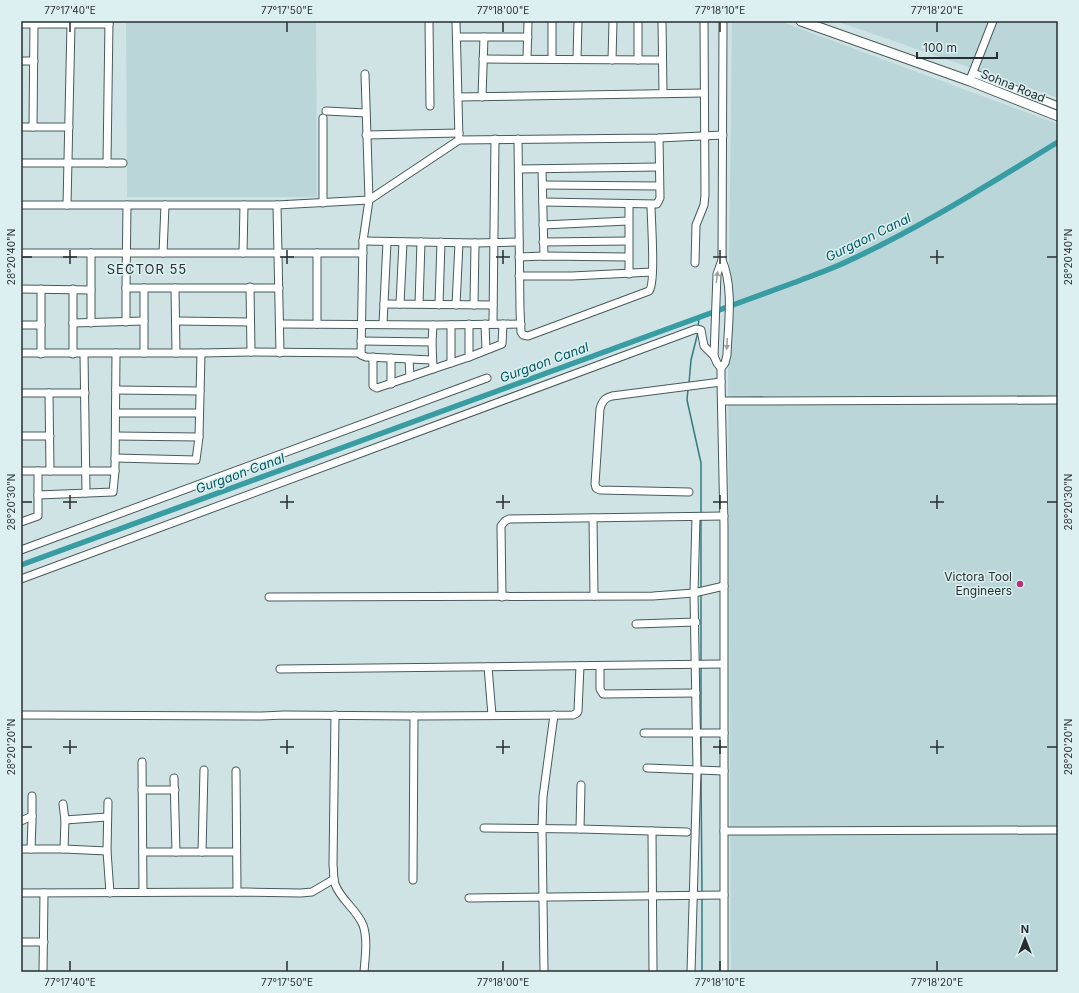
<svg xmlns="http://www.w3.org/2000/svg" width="1079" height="993" viewBox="0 0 1079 993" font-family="Inter,sans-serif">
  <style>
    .built { fill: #bad6d9 }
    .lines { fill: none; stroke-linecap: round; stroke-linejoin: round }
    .stream { stroke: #337b80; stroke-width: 1.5 }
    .canal { stroke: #389ca3; stroke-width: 5.5 }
    .minor-casing { stroke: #485a5b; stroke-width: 9 }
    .major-casing { stroke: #485a5b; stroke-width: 11 }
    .minor { stroke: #fff; stroke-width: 7 }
    .major { stroke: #fff; stroke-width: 9 }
    .oneway { fill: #9ea1a1 }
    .ticks { fill: none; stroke: #272e2f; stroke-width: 1.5 }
    .poi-dot { fill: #b63278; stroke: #dcf0f2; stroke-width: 1.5 }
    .labels { text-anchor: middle; stroke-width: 3; stroke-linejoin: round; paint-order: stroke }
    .street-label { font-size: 12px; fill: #272e2f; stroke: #dcf0f2 }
    .poi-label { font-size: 12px; fill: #272e2f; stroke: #dcf0f2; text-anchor: end }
    .water-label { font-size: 13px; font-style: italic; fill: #005a5f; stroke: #dcf0f2 }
    .neighbourhood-label { font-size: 13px; letter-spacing: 1px; fill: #272e2f; stroke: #dcf0f2 }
    .neatline { fill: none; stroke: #272e2f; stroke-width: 1.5 }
    .ticks-label { font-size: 10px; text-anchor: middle; fill: #272e2f }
  </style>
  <rect width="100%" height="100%" fill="#cfe3e4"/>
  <g class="built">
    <polygon points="126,21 316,21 317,197 127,197"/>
    <polygon points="732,21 779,21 1058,124 1058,972 731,972 728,356"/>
    <polygon points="836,21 1058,21 1058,98"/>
  </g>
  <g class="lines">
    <g class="stream">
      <polyline points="698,328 699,318"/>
      <polyline points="689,383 691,360 698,332"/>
      <polyline points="688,389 687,400 701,463 701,513"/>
      <polyline points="701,519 701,589"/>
      <polyline points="701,593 701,661"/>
      <polyline points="701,667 701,731"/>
      <polyline points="701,735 701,767"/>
      <polyline points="701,773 702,893"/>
      <polyline points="702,899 702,972"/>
    </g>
    <path class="canal" d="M21 565 793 283C811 276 829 270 846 262 920 228 989 184 1058 142"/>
    <g class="minor-casing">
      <g id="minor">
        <polyline points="429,21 430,106"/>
        <polyline points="456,21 459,140"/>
        <polyline points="552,21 552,59"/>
        <polyline points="662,21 663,93"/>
        <polyline points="21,24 109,24"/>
        <polyline points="457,37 528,37"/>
        <polyline points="483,59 662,60"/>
        <polyline points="527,59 528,21"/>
        <polyline points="577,59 578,21"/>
        <polyline points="612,60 613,21"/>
        <polyline points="638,60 638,21"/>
        <polyline points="21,61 34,61"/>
        <polyline points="973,73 1058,106"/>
        <polyline points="365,74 369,200 363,241 361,355 366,357 432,360"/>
        <polyline points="971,77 993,21"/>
        <polyline points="458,97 704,93"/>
        <polyline points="482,97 484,37"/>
        <polyline points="326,111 366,113"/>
        <polyline points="21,127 69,127"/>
        <polyline points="33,127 34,24"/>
        <polyline points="366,135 459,133"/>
        <path d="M518 139 520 310 521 332 523 335 528 336 649 291C656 284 651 219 651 205"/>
        <polyline points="21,163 123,163"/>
        <polyline points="107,163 109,21"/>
        <polyline points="519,169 659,167"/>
        <polyline points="542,169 544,256"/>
        <polyline points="543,185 659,186"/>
        <polyline points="543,202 657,204 660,198 659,138"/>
        <polyline points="323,203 323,118"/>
        <polyline points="21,205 277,205 369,200 459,140 659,138 723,135"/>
        <polyline points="67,205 71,24"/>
        <polyline points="127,205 126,288 279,288"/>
        <polyline points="277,205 280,353"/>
        <polyline points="543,225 628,221"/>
        <polyline points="363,241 475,243 519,242"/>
        <polyline points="543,242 628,241"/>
        <polyline points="21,253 363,253"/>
        <polyline points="91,253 91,323"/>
        <polyline points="163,253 165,205"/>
        <polyline points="243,253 244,205"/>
        <polyline points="519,257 544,256 628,257"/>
        <path d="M722 260C734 287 728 326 727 355L725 363 721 368V382L724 525V972"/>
        <polyline points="695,263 696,225 704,205 705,195 704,21"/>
        <polyline points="629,274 629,204"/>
        <polyline points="519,276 572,276 652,272"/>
        <polyline points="250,287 251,352"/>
        <polyline points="126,288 126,322"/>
        <polyline points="144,288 144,353"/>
        <polyline points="175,288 176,353"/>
        <polyline points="21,289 91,290"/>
        <polyline points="73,289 73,354"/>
        <polyline points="384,304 493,305"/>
        <polyline points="400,304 403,242"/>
        <polyline points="419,304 421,242"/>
        <polyline points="439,305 441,242"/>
        <polyline points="456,305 459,243"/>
        <polyline points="474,305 475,243"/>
        <polyline points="176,321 250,322"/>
        <polyline points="73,323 144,321"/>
        <polyline points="493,323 495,139"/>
        <polyline points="280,324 433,325 521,324"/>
        <polyline points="317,324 317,253"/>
        <polyline points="383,324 387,242"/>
        <polyline points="485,324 486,350"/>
        <polyline points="21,325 41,325"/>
        <polyline points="433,325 432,342 433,369 469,357 469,324"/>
        <polyline points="451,325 451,363"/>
        <polyline points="361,341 432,342"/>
        <polyline points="21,353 201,353 251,352 361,353"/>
        <polyline points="41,354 41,289"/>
        <polyline points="84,354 86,493"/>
        <polyline points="373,357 373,386 377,388 433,369"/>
        <polyline points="469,357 502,344 503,324"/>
        <polyline points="391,358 391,384"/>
        <polyline points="409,359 410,377"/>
        <polyline points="721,368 717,363 714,356 717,274 722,260 723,21"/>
        <polyline points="116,390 200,391"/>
        <polyline points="21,393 85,393"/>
        <polyline points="49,393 50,471"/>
        <polyline points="722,401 1058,400"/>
        <polyline points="116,413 199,413"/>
        <polyline points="21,436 50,436"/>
        <polyline points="116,436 199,437"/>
        <polyline points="115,458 196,460 199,437 201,353"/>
        <polyline points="21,471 115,471"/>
        <path d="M689 492 600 490 596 488 595 484 600 409C602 401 605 398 612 396L721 382"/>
        <polyline points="38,495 113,492 115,471 116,353"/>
        <polyline points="593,518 594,596"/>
        <polyline points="21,522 38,516 38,471"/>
        <polyline points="21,550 487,378"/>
        <polyline points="21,579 696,329 701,330 704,346 714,356"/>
        <polyline points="269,597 653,596 694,593 724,586"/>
        <polyline points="502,597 501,526 505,521 509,519 724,516"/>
        <polyline points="636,624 696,622"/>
        <polyline points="600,666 600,689 603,694 696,693"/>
        <polyline points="488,667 492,715"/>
        <polyline points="280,669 723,664"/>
        <polyline points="21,715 262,716 284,715 414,716 573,715 577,713 578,711 580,666"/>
        <path d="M335 715 333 865C334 871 333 878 335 884 340 899 357 910 363 925 368 939 365 958 364 972"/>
        <polyline points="644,733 724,733"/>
        <polyline points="142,762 143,892"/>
        <polyline points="647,768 724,771"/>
        <polyline points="236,771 237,892"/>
        <polyline points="174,778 176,852"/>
        <polyline points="142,790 175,790"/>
        <polyline points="108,802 107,851 110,893"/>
        <polyline points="63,804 65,820 64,849"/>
        <polyline points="65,820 107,817"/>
        <polyline points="21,821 32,816"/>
        <polyline points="484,828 580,829 687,832"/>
        <polyline points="580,829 581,785"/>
        <polyline points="652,831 653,972"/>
        <polyline points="724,831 1058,830"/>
        <polyline points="21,849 64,849 107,851"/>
        <polyline points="31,849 32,821 32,796"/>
        <polyline points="143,852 236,852"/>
        <polyline points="202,852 204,770"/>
        <polyline points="413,880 414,716"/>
        <polyline points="21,893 247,892 301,893 312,892 334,879"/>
        <polyline points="469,898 724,895"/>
        <polyline points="21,942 44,942"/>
        <polyline points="43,972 44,893"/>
        <polyline points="544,972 542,828 543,797 554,715"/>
        <polyline points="691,972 697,770 694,593 696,517"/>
      </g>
    </g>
    <g class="major-casing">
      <polyline id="major" points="801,21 970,81 1058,116"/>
    </g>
    <use href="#minor" class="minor"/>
    <use href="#major" class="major"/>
  </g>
  <defs><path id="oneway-solid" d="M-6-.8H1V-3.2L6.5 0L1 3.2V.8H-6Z"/></defs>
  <g class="oneway">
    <use href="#oneway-solid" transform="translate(717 277) rotate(-83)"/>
    <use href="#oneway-solid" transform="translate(727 344) rotate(93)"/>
  </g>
  <path class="ticks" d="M70 22V32M287 22V32M503 22V32M720 22V32M937 22V32M70 250V264M287 250V264M503 250V264M720 250V264M937 250V264M22 257H32M63 257H77M280 257H294M496 257H510M713 257H727M930 257H944M1047 257H1057M70 495V509M287 495V509M503 495V509M720 495V509M937 495V509M22 502H32M63 502H77M280 502H294M496 502H510M713 502H727M930 502H944M1047 502H1057M70 740V754M287 740V754M503 740V754M720 740V754M937 740V754M22 747H32M63 747H77M280 747H294M496 747H510M713 747H727M930 747H944M1047 747H1057M70 961V971M287 961V971M503 961V971M720 961V971M937 961V971"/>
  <circle class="poi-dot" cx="1020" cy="584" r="4"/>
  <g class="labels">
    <g class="street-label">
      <text transform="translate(1013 86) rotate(22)" y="4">Sohna Road</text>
    </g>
    <g class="poi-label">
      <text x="1012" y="581">Victora Tool<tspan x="1012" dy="14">Engineers</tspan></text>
    </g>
    <g class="water-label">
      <text transform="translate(868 237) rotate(-26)" y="5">Gurgaon Canal</text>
      <text transform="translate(544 362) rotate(-20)" y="5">Gurgaon Canal</text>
      <text transform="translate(240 473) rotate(-20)" y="5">Gurgaon Canal</text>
    </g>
    <g class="neighbourhood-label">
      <text x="147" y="274">SECTOR 55</text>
    </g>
  </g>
  <rect width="1079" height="993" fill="none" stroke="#dcf0f2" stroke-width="44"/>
  <g transform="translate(1025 939)" stroke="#dcf0f2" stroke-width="3" paint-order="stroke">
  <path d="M0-3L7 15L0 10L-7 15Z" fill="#272e2f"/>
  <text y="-6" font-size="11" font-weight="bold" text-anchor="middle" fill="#272e2f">N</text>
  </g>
  <path d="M917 52v6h80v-6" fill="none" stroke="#272e2f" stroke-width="2"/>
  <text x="923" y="52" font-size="12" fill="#272e2f" stroke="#dcf0f2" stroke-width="3" paint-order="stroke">100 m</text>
  <rect x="22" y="22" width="1035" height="949" class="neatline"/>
  <g class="ticks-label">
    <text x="70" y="14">77°17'40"E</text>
    <text x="287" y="14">77°17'50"E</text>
    <text x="503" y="14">77°18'00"E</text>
    <text x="720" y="14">77°18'10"E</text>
    <text x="937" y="14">77°18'20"E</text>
    <text transform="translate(11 257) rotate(-90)" y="4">28°20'40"N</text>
    <text transform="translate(1068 257) rotate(-90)" y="4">28°20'40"N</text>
    <text transform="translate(11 502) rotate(-90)" y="4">28°20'30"N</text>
    <text transform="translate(1068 502) rotate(-90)" y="4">28°20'30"N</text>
    <text transform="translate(11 747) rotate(-90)" y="4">28°20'20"N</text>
    <text transform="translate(1068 747) rotate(-90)" y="4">28°20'20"N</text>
    <text x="70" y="986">77°17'40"E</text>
    <text x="287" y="986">77°17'50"E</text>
    <text x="503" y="986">77°18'00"E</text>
    <text x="720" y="986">77°18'10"E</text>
    <text x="937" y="986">77°18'20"E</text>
  </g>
</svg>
